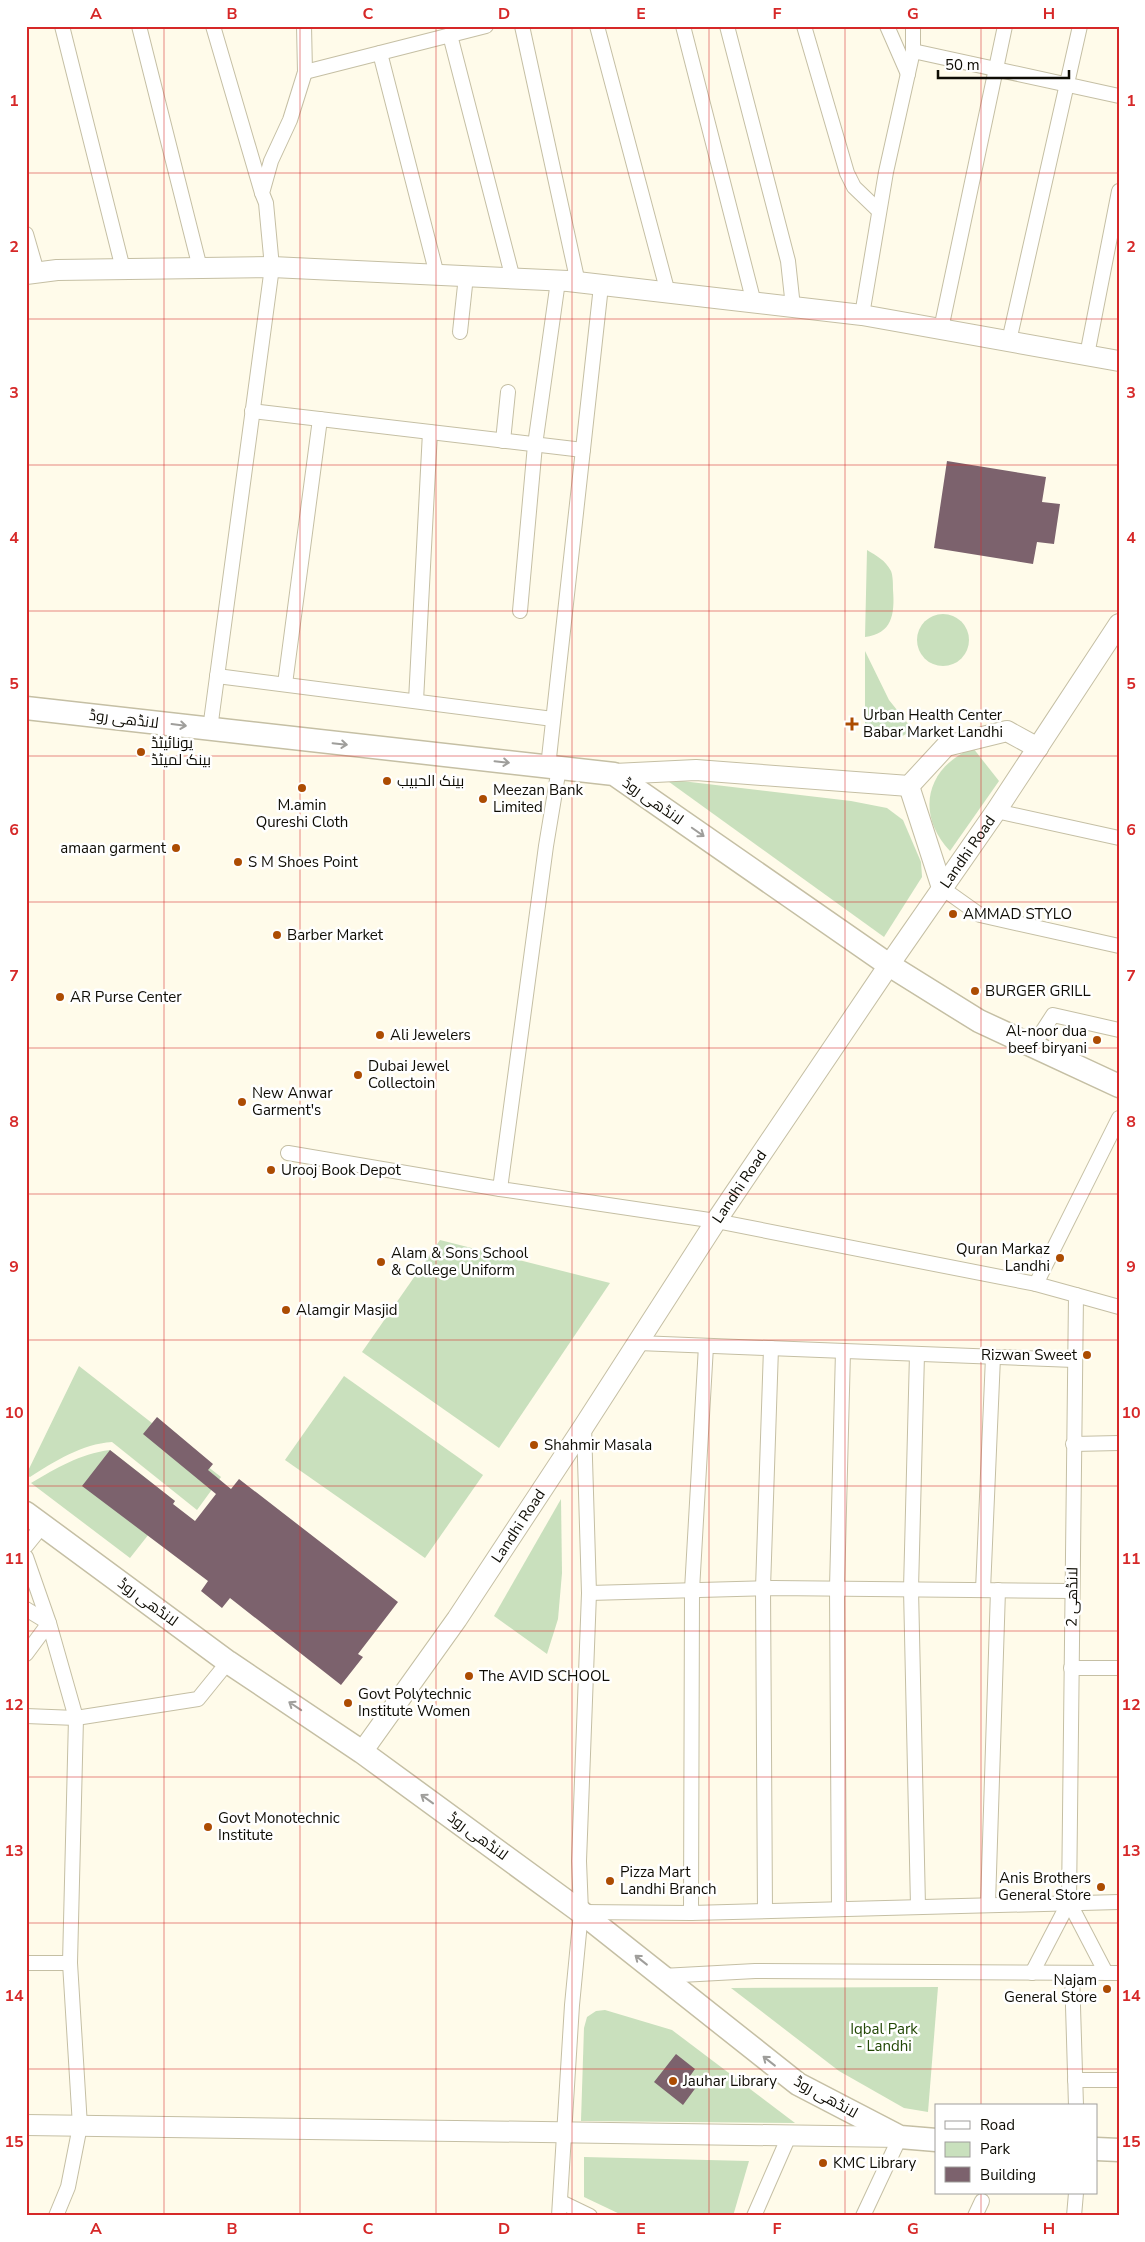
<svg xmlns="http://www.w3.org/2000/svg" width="1145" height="2242" viewBox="0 0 1145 2242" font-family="'Nunito Sans',Cairo,sans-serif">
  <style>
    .green { fill: #c9e0bd }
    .building { fill: #7c626d }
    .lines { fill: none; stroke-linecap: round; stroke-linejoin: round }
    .street-casing { stroke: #c5bfa4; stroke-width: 16 }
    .secondary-casing { stroke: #c5bfa4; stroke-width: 22 }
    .primary-casing { stroke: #c5bfa4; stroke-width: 25 }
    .street { stroke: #fff; stroke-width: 14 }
    .secondary { stroke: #fff; stroke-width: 20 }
    .primary { stroke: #fff; stroke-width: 22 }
    .oneway { stroke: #9f9e9b }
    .grid { fill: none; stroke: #d62828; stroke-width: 1; stroke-opacity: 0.55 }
    .poi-dot { fill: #ac4c02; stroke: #fff; stroke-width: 2 }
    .labels { text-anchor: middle; stroke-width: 5; stroke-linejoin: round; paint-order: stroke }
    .poi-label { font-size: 15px; fill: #0e0c04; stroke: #fff; text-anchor: start }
    .street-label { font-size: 15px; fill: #0e0c04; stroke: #fff }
    .park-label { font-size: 15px; fill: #224704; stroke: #fff }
    .neatline { fill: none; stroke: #d62828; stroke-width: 2 }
    .grid-label { font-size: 16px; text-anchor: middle; font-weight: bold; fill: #d62828 }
  </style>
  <rect width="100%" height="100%" fill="#fffbea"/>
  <g class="green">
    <path d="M867 550C877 556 885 560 891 571 893 576 893 584 893 590 895 614 892 634 865 637Z"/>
    <circle cx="943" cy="640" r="26"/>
    <polygon points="865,651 889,700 913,730 899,738 865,732"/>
    <path d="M973 748 999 781 950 851C915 814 926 767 973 748Z"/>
    <polygon points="665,779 851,801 887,808 903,820 921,862 922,877 884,937"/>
    <polygon points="440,1240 610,1283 499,1448 362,1352"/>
    <path d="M79 1366 221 1477 197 1510 112 1442C82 1444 55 1461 30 1477L26 1475Z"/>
    <polygon points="344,1376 483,1475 425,1558 285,1460"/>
    <path d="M110 1450 175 1501 130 1558 31 1483C57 1468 79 1454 110 1450Z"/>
    <polygon points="561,1499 562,1573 558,1619 547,1654 494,1616"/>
    <polygon points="938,1987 928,2112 904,2108 839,2071 731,1988"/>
    <polygon points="605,2010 672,2030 795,2123 581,2121 584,2028 587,2017 596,2011"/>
    <polygon points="584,2157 749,2161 733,2216 624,2216 584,2197"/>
  </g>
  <g class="building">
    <polygon points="947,461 1046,477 1042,502 1060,504 1054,544 1037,542 1033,564 934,548"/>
    <polygon points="157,1417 213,1464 208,1470 231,1489 239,1479 398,1602 358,1654 363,1657 341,1685 230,1598 222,1608 201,1591 208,1581 82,1486 110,1450 175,1501 173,1504 195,1521 216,1494 143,1434"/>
    <polygon points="676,2054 695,2069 688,2079 697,2086 683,2105 654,2082"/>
  </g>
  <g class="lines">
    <g class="street-casing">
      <g id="street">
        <polyline points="62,26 123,269"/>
        <polyline points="139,26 200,268"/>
        <polyline points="213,26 262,193"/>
        <polyline points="522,26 578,283"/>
        <polyline points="597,26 668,293"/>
        <polyline points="683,26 754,303"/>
        <polyline points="727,26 788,261 793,307"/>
        <polyline points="804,26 847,173 854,187 879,211"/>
        <polyline points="887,26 908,74"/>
        <polyline points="450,35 513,279"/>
        <polyline points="913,51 1119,96"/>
        <polyline points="380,53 437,275"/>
        <polyline points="305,72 486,26"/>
        <polyline points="26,234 37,272"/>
        <polyline points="862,315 886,172 913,51 913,26"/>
        <polyline points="941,329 1005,26"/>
        <polyline points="460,332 466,276"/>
        <polyline points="1009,341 1080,26"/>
        <polyline points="1087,355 1119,191"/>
        <polyline points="252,411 583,450"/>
        <polyline points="503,441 508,392"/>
        <polyline points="520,611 535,445 558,281"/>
        <polyline points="217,676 553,719"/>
        <polyline points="285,684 320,419"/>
        <polyline points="416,701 430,432"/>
        <polyline points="210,729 272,267 266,203 262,193 271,161 290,120 305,72 304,26"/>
        <polyline points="548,767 601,286"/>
        <polyline points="996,811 1119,838"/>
        <polyline points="942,888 980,915 1119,946"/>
        <polyline points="1033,1046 1053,1015 1119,1030"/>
        <polyline points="288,1153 500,1189 716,1221 1036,1284 1076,1295 1069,1902 1032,1973"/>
        <polyline points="500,1189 546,846 559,768"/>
        <polyline points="1036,1284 1119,1118"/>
        <polyline points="1076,1295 1119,1307"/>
        <polyline points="638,1343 1074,1360"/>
        <polyline points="917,1354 911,1589 918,1906"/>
        <polyline points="1073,1444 1119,1443"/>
        <polyline points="26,1546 43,1525"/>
        <polyline points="26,1557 49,1623 76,1718 70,1963 80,2126 68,2187 56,2216"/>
        <polyline points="983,1590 993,1357"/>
        <polyline points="589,1593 773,1588 1072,1591"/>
        <polyline points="26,1609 49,1623 26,1654"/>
        <polyline points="1071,1668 1119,1668"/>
        <polyline points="26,1716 76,1718 198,1699 228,1662"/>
        <polyline points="1069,1902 1106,1973"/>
        <polyline points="988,1904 998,1590"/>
        <polyline points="839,1909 837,1588 843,1351"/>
        <polyline points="765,1911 763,1588 771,1348"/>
        <polyline points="582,1912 691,1913 1119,1902"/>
        <polyline points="691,1913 692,1590 706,1346"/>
        <polyline points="26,1963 70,1963"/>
        <polyline points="1072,1973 1076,2106"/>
        <polyline points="662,1976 755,1971 1119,1973"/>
        <polyline points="1075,2080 1119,2080"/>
        <polyline points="561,2202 590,2216"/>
        <polyline points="559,2216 572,2005 581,1912 579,1861 589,1593 584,1426"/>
        <polyline points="754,2216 789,2136"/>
        <polyline points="863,2216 900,2137"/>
        <polyline points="975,2216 982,2201"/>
        <polyline points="1074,2216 1076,2193"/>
      </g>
    </g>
    <g class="secondary-casing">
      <g id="secondary">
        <polyline points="26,274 57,270 272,267 568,281 862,315 1119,361"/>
        <polyline points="614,774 696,770 909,786 946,746 1007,731 1038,748"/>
        <polyline points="909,786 942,888"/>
        <path id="s1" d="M362 1752 457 1619 584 1426 716 1221 889 965 996 811 1119 624"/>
        <polyline points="26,2125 900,2137"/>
      </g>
    </g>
    <g class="primary-casing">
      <g id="primary">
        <polyline points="26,708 614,774 889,965 979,1021 1119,1086"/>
        <polyline points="26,1513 228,1662 362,1752 581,1912 798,2084 900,2137 936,2140"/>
        <polyline points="1096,2149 1119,2150"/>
      </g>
    </g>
    <use href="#street" class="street"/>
    <use href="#secondary" class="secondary"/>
    <use href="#primary" class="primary"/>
  </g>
  <defs><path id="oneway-shaft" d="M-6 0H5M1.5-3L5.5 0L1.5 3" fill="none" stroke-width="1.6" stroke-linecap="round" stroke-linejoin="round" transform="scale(1.25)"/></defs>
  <g class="oneway">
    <use href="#oneway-shaft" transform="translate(179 725) rotate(7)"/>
    <use href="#oneway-shaft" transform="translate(340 744) rotate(6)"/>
    <use href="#oneway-shaft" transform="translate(502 762) rotate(6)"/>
    <use href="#oneway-shaft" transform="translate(698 832) rotate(35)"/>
    <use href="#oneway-shaft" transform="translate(295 1706) rotate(-146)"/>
    <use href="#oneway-shaft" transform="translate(427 1799) rotate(-144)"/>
    <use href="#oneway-shaft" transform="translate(641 1960) rotate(-142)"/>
    <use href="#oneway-shaft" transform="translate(769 2061) rotate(-142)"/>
  </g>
  <path class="grid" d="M164 26V2216M300 26V2216M436 26V2216M572 26V2216M709 26V2216M845 26V2216M981 26V2106M26 173H1119M26 319H1119M26 465H1119M26 611H1119M26 756H1119M26 902H1119M26 1048H1119M26 1194H1119M26 1340H1119M26 1486H1119M26 1631H1119M26 1777H1119M26 1923H1119M26 2069H1119M981 2193V2216"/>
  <g class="poi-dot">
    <path d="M849.5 716.5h5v5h5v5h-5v5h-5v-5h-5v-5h5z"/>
    <circle cx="141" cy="752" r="5"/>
    <circle cx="387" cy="781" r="5"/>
    <circle cx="302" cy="788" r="5"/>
    <circle cx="483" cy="799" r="5"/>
    <circle cx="176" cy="848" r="5"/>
    <circle cx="238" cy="862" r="5"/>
    <circle cx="953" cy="914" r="5"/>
    <circle cx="277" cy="935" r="5"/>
    <circle cx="975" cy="991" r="5"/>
    <circle cx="60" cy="997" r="5"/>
    <circle cx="380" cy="1035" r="5"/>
    <circle cx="1097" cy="1040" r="5"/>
    <circle cx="358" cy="1075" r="5"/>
    <circle cx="242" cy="1102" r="5"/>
    <circle cx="271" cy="1170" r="5"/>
    <circle cx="1060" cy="1258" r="5"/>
    <circle cx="381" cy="1262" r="5"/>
    <circle cx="286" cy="1310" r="5"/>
    <circle cx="1087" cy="1355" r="5"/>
    <circle cx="534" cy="1445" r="5"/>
    <circle cx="469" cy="1676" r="5"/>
    <circle cx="348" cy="1703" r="5"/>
    <circle cx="208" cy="1827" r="5"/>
    <circle cx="610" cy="1881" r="5"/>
    <circle cx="1101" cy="1887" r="5"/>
    <circle cx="1107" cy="1989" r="5"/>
    <circle cx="673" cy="2081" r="5"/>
    <circle cx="823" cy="2163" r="5"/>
  </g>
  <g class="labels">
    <g class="poi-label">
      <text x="863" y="720">Urban Health Center<tspan x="863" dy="17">Babar Market Landhi</tspan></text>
      <text x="151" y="748">یونائیٹڈ<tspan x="151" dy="17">بینک لمیٹڈ</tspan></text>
      <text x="397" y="786">بينک الحبيب</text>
      <text x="493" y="795">Meezan Bank<tspan x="493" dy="17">Limited</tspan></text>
      <text x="302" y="810" text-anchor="middle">M.amin<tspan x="302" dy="17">Qureshi Cloth</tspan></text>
      <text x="166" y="853" text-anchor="end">amaan garment</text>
      <text x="248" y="867">S M Shoes Point</text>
      <text x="963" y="919">AMMAD STYLO</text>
      <text x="287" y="940">Barber Market</text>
      <text x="985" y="996">BURGER GRILL</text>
      <text x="70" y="1002">AR Purse Center</text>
      <text x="1087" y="1036" text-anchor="end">Al-noor dua<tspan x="1087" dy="17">beef biryani</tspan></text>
      <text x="390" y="1040">Ali Jewelers</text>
      <text x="368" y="1071">Dubai Jewel<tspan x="368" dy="17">Collectoin</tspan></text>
      <text x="252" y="1098">New Anwar<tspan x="252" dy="17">Garment's</tspan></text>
      <text x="281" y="1175">Urooj Book Depot</text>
      <text x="1050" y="1254" text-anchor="end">Quran Markaz<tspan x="1050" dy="17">Landhi</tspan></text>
      <text x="391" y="1258">Alam &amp; Sons School<tspan x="391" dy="17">&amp; College Uniform</tspan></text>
      <text x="296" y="1315">Alamgir Masjid</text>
      <text x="1077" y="1360" text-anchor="end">Rizwan Sweet</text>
      <text x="544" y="1450">Shahmir Masala</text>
      <text x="479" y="1681">The AVID SCHOOL</text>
      <text x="358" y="1699">Govt Polytechnic<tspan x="358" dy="17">Institute Women</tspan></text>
      <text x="218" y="1823">Govt Monotechnic<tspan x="218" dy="17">Institute</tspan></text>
      <text x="620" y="1877">Pizza Mart<tspan x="620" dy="17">Landhi Branch</tspan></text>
      <text x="1091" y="1883" text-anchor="end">Anis Brothers<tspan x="1091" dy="17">General Store</tspan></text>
      <text x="1097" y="1985" text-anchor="end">Najam<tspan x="1097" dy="17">General Store</tspan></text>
      <text x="683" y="2086">Jauhar Library</text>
      <text x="833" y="2168">KMC Library</text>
    </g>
    <g class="street-label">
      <text transform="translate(124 719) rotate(7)" y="5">لانڈھی روڈ</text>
      <text transform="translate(653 801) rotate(35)" y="5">لانڈھی روڈ</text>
      <text dy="5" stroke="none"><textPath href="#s1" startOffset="1085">Landhi Road</textPath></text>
      <text dy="5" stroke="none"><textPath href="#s1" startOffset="680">Landhi Road</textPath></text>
      <text dy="5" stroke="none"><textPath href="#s1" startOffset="275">Landhi Road</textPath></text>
      <text transform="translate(1072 1597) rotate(-89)" y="5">لانڈھی 2</text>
      <text transform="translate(148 1602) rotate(36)" y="5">لانڈھی روڈ</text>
      <text transform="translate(478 1836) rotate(36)" y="5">لانڈھی روڈ</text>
      <text transform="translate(826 2097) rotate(29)" y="5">لانڈھی روڈ</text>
    </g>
    <g class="park-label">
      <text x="884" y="2034">Iqbal Park<tspan x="884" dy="17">- Landhi</tspan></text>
    </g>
  </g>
  <rect width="1145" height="2242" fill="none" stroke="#ffffff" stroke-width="55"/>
  <rect x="935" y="2104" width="162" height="90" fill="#ffffff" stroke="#9f9e9b"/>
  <rect x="945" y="2121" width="25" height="8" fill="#ffffff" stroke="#9f9e9b"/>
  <text x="980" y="2130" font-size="15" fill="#0e0c04">Road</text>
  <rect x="945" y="2142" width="25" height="15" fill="#c9e0bd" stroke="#9f9e9b"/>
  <text x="980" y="2154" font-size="15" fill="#0e0c04">Park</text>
  <rect x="945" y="2167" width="25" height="15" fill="#7c626d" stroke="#9f9e9b"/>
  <text x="980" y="2180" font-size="15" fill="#0e0c04">Building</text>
  <path d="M938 70v8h131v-8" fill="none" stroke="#0e0c04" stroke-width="2.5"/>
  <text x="945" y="70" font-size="15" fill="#0e0c04" stroke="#ffffff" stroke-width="4" paint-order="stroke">50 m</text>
  <rect x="28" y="28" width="1090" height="2186" class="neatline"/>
  <g class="grid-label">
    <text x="96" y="19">A</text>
    <text x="232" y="19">B</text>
    <text x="368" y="19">C</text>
    <text x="504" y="19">D</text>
    <text x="641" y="19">E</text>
    <text x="777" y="19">F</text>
    <text x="913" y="19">G</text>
    <text x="1049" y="19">H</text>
    <text x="14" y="106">1</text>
    <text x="1131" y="106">1</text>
    <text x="14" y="252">2</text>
    <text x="1131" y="252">2</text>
    <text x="14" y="398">3</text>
    <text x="1131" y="398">3</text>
    <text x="14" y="543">4</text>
    <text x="1131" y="543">4</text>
    <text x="14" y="689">5</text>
    <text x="1131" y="689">5</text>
    <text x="14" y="835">6</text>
    <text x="1131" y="835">6</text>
    <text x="14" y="981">7</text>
    <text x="1131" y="981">7</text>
    <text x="14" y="1127">8</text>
    <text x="1131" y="1127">8</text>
    <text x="14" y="1272">9</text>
    <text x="1131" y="1272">9</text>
    <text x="14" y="1418">10</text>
    <text x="1131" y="1418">10</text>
    <text x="14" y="1564">11</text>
    <text x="1131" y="1564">11</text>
    <text x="14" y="1710">12</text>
    <text x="1131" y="1710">12</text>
    <text x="14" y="1856">13</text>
    <text x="1131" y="1856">13</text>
    <text x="14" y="2001">14</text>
    <text x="1131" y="2001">14</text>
    <text x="14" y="2147">15</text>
    <text x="1131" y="2147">15</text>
    <text x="96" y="2234">A</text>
    <text x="232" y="2234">B</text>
    <text x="368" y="2234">C</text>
    <text x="504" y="2234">D</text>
    <text x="641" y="2234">E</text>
    <text x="777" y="2234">F</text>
    <text x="913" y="2234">G</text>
    <text x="1049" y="2234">H</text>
  </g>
</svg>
